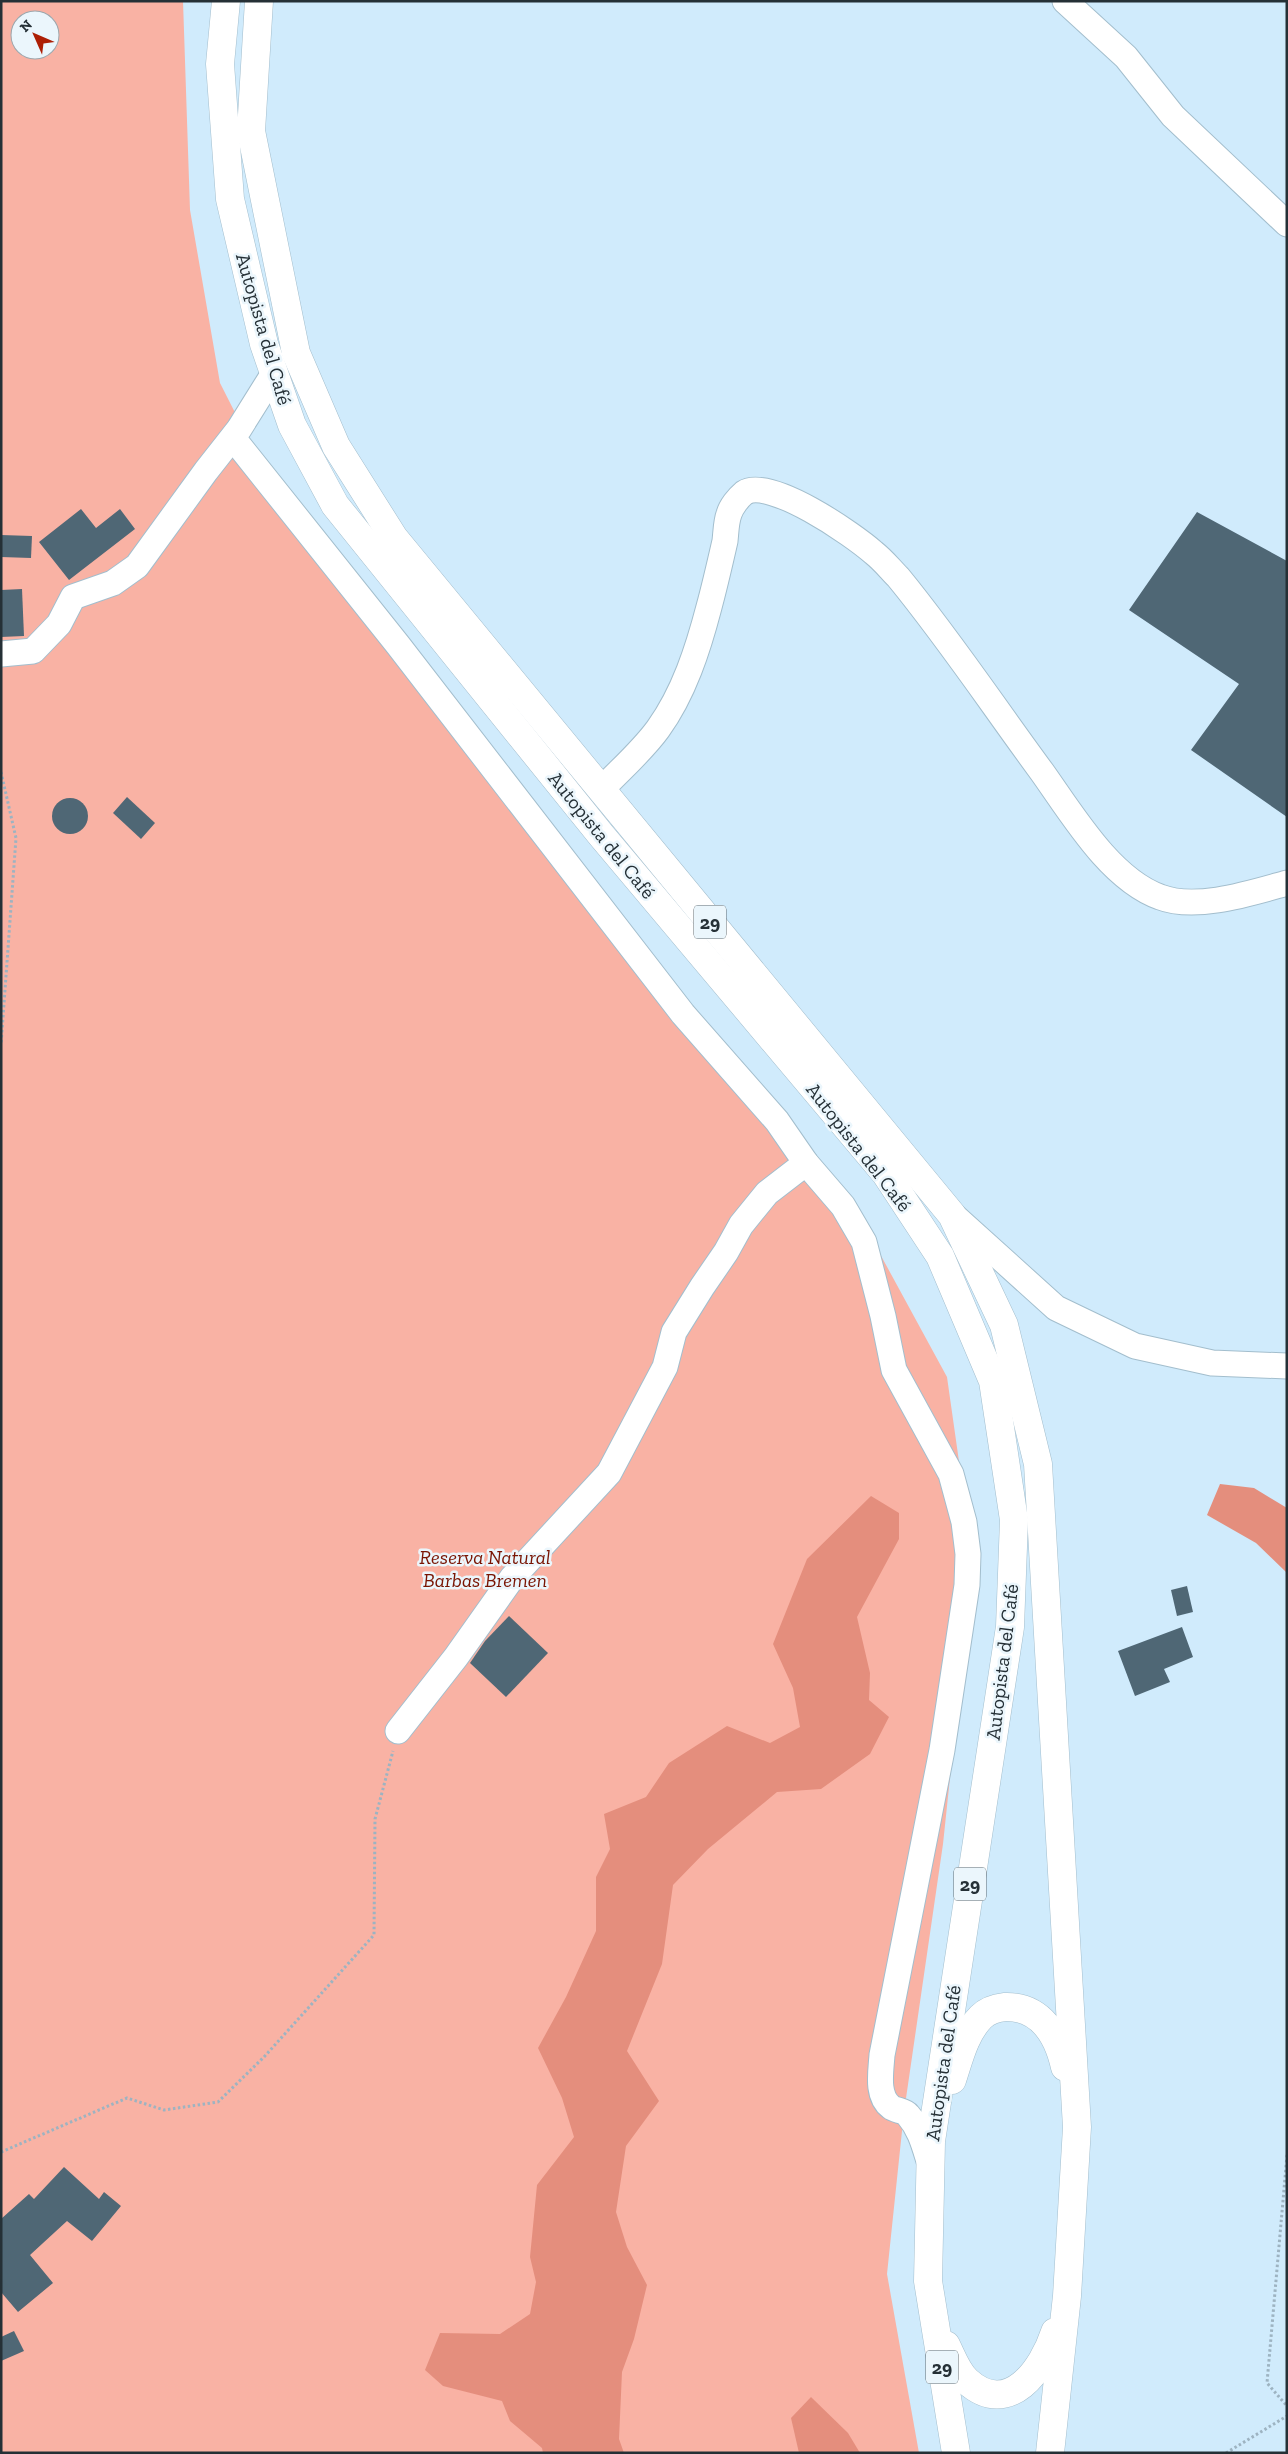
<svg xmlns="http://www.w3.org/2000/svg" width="1288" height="2454" viewBox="0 0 1288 2454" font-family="'Zilla Slab',serif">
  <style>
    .green { fill: #f9b2a4; fill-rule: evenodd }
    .forest { fill: #e48e7d }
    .building { fill: #4f6775 }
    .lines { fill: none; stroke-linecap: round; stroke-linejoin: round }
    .minor-casing { stroke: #a3becd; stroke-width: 27 }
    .highway-casing { stroke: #a3becd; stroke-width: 29 }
    .path { stroke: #9db3c1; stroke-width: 3; stroke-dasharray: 2.5 2.5; stroke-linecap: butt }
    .minor { stroke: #fff; stroke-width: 25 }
    .highway { stroke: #fff; stroke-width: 28 }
    .labels { text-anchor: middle; stroke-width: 5; stroke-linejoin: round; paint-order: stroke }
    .shield { fill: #ebf6fc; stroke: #606b71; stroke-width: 1 }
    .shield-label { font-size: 19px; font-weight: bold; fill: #253036 }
    .street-label { font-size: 20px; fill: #253036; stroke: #ebf6fc }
    .park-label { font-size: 20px; font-style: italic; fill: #791403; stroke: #ebf6fc }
  </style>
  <rect width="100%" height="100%" fill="#d0ebfc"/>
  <path class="green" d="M1 1H183L190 210 220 383 298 537 867 1230 947 1377 973 1560 943 1844 904 2112 887 2274 919 2453H1ZM20 20H50V50H20Z"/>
  <g class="forest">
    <polygon points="1220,1484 1254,1488 1287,1508 1287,1573 1256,1543 1207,1515"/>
    <polygon points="871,1496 899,1513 899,1539 857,1617 870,1673 869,1700 889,1717 870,1754 821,1789 777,1792 708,1849 673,1885 662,1964 627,2051 659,2101 626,2146 616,2212 627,2247 647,2285 634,2339 622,2372 619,2439 624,2453 543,2453 542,2448 510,2421 502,2401 443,2386 425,2370 440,2333 500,2334 530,2314 536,2282 530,2257 537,2185 574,2137 562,2098 538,2048 566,1997 596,1931 596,1877 610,1849 604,1814 646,1797 669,1763 727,1726 770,1743 800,1727 793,1688 773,1644 807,1559"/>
    <polygon points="811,2397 848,2433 860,2453 799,2453 791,2418"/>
  </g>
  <g class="building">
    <polygon points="81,509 96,528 120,509 135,529 69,580 39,542"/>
    <polygon points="1197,512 1287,561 1287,817 1191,750 1239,684 1129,610"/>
    <polygon points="1,535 32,536 31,558 1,557"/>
    <polygon points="22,589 24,636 1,637 1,590"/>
    <polygon points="127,797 155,823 141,839 113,813"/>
    <circle cx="70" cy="816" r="18"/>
    <polygon points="1187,1586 1193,1612 1177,1616 1171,1590"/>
    <polygon points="509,1616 548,1653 506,1697 470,1663 485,1641"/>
    <polygon points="1182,1627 1193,1657 1164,1669 1170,1682 1135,1696 1118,1651"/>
    <polygon points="64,2167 99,2199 104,2192 121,2206 92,2241 67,2221 30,2255 53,2283 18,2312 1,2292 1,2219 29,2194 34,2199"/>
    <polygon points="14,2331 24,2351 1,2361 1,2337"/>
  </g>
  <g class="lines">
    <g class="minor-casing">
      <g id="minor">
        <polyline points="1065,1 1126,57 1173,116 1287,224"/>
        <path d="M233 438 398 645 683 1014 777 1121 806 1163 843 1206 864 1242 883 1316 894 1370 951 1474 964 1522 968 1554 967 1585 942 1750 882 2055C881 2071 876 2096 891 2107 896 2111 904 2110 908 2115 920 2129 924 2145 929 2161"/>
        <polyline points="1,654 33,651 59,624 73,597 113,583 137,566 206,471 239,429 274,373"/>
        <path d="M601 790C620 770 642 751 658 729 684 693 698 649 709 607 715 585 720 563 725 541 726 532 726 522 729 514 731 507 738 498 744 493 769 476 854 535 874 553 883 560 890 569 898 577 949 639 994 707 1042 772 1072 814 1110 879 1160 897 1196 911 1251 893 1287 883"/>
        <polyline points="953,1215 1056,1308 1135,1346 1212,1363 1287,1366"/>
        <polyline points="398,1731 456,1657 512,1578 609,1473 665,1367 674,1332 702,1287 726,1252 741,1225 767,1193 806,1163"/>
      </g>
    </g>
    <g class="highway-casing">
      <g id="highway">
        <polyline points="226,1 220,64 230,199 264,344 292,425 335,505 601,835 886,1174 940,1256 993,1381 1014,1520 1010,1627 931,2141 928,2281 956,2453"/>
        <polyline points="259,1 251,131 296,353 336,446 394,538 952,1215 1004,1325 1038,1464 1077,2127 1067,2296 1050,2453"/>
        <path d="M952 2080C959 2059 965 2033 981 2017 988 2010 996 2008 1005 2007 1041 2006 1058 2036 1065 2067"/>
        <path d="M946 2345C952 2357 957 2372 967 2381 1009 2419 1043 2369 1055 2332"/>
      </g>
    </g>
    <g class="path">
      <polyline points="1,772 16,838 1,1045"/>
      <polyline points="1,2152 127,2098 164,2110 218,2102 264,2057 374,1935 375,1819 393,1751"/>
      <polyline points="1287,2155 1267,2383 1287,2406"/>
      <polyline points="1226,2453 1287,2416"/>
    </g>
    <use href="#minor" class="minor"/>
    <use href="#highway" class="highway"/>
  </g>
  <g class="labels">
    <g class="shield">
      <rect x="694" y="905.5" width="32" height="33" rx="4"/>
      <rect x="954" y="1867.5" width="32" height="33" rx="4"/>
      <rect x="926" y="2350.5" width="32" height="33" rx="4"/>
    </g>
    <g class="shield-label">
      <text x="710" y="929">29</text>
      <text x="970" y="1891">29</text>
      <text x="942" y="2374">29</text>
    </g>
    <g class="street-label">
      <text transform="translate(264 329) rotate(74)" y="7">Autopista del Café</text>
      <text transform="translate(602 835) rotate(51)" y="7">Autopista del Café</text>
      <text transform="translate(859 1147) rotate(52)" y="7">Autopista del Café</text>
      <text transform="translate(1002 1662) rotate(-83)" y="7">Autopista del Café</text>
      <text transform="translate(943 2063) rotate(-82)" y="7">Autopista del Café</text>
    </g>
    <g class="park-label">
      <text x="485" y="1564">Reserva Natural<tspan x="485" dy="23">Barbas Bremen</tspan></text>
    </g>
  </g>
  <rect width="1288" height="2454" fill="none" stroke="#253036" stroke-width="5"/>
  <g transform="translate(35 35) rotate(315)"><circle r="24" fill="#ebf6fc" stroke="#9ca7ad"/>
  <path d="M0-4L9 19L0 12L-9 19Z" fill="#ad1f05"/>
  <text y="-8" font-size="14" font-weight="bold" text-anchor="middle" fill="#253036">N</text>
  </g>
</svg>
